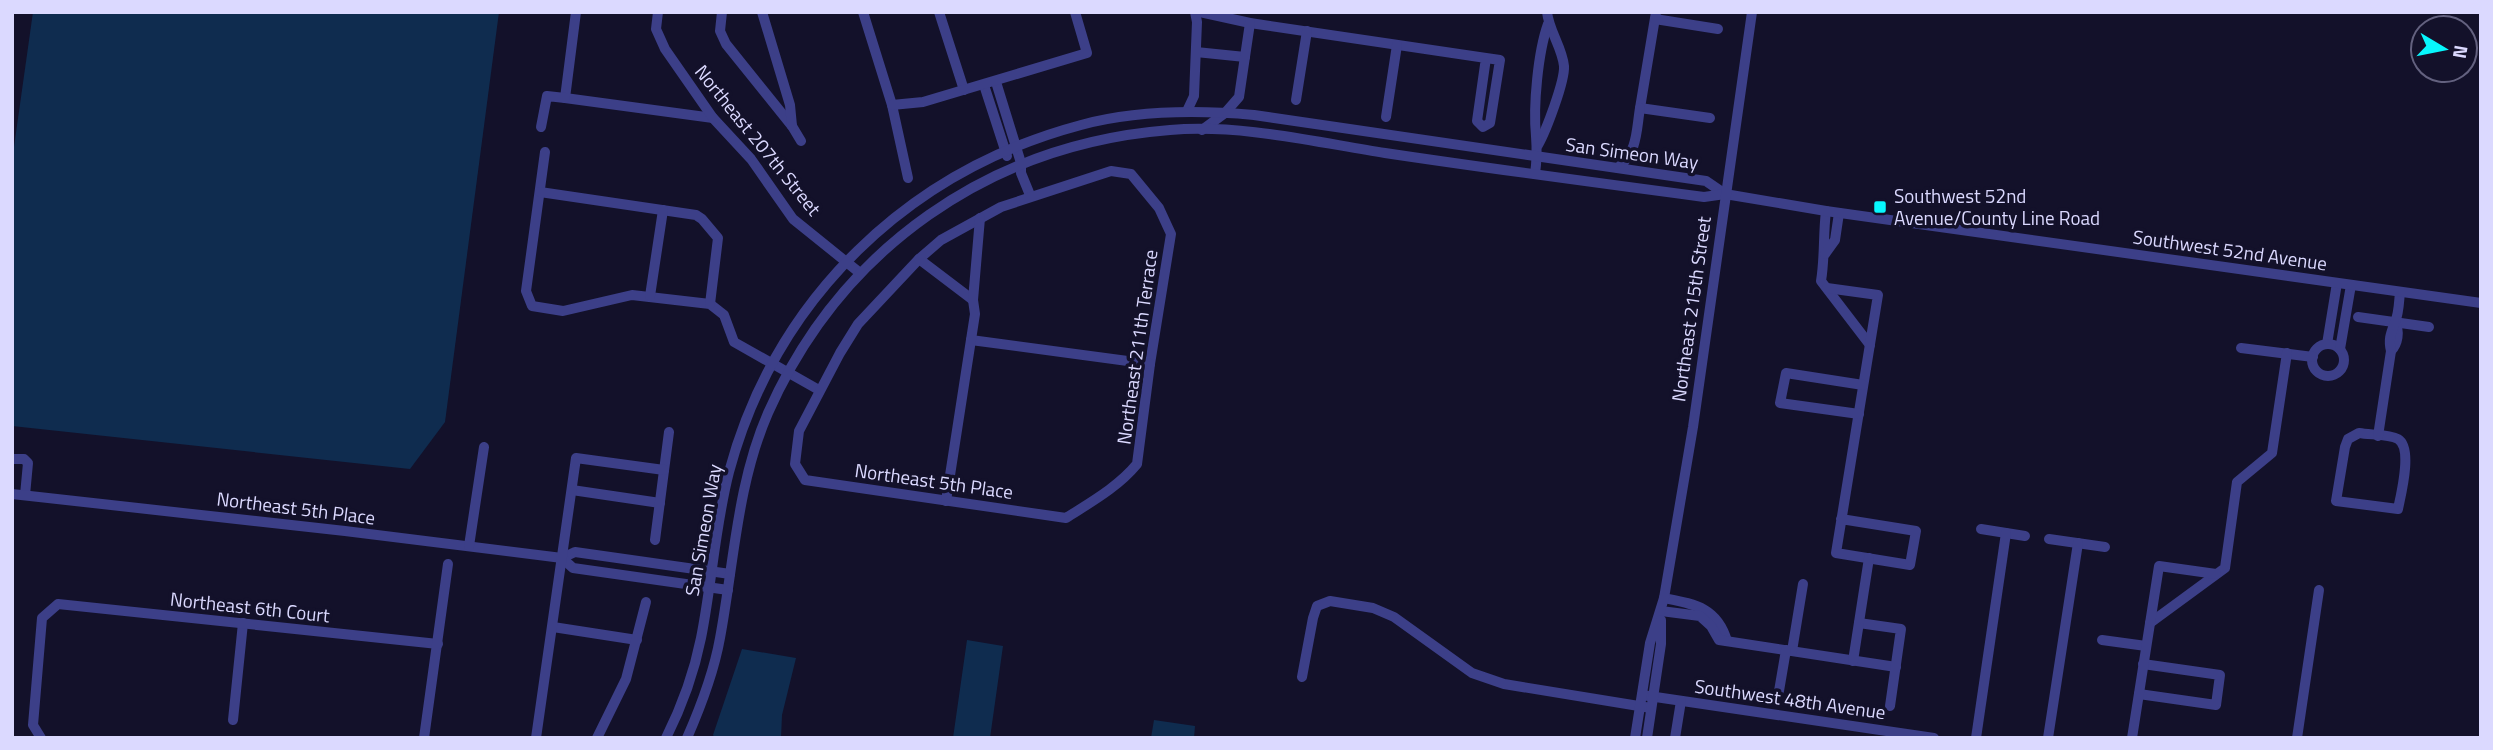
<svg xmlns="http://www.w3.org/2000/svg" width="2493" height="750" viewBox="0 0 2493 750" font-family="'Titillium Web',sans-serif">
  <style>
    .water { fill: #0f2c4f }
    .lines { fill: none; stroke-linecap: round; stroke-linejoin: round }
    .minor { stroke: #3c3f88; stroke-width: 10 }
    .poi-dot { fill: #07f7fd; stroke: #13112a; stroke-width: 2.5 }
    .labels { text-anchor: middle; stroke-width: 7; stroke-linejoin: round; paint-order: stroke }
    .street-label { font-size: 19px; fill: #dbd9ff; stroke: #13112a }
    .poi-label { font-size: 19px; fill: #dbd9ff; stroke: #13112a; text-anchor: start }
  </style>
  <rect width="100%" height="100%" fill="#13112a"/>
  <g class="water">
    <polygon points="33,12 499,12 445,422 410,469 12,426 12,161"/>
    <polygon points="967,640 1003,646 990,738 953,738"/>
    <polygon points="742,649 796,658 782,715 781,738 715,738 713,735"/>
    <polygon points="1154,720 1195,726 1194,738 1151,738"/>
  </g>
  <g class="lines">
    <g class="minor">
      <polyline points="576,12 565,98 713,118"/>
      <polyline points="658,12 656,29 665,49 713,118 751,159 793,219 860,273"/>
      <polyline points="722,12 720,31 726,44 792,126 801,141"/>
      <polyline points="762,12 790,105 792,126"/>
      <polyline points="863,12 892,105 908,178"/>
      <polyline points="939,12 964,90"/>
      <polyline points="1200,12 1250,23 1486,58 1500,60 1490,123 1483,127 1477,121 1486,58"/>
      <polyline points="1656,12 1640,108 1710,118"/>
      <polyline points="1655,19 1718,29"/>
      <polyline points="1196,52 1245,57"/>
      <polyline points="996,82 1021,163 1021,173 1030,195"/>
      <polyline points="984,85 1007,156"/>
      <polyline points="1296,100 1307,31"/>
      <polyline points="892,105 923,102 1087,53 1075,12"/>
      <polyline points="1187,111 1194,96 1197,22 1195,12"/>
      <polyline points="1386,117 1397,45"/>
      <polyline points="541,127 547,96 565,98"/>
      <polyline points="1202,130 1225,113 1239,97 1250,23"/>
      <path d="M1538 145C1546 131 1565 81 1564 66 1562 47 1549 31 1547 12"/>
      <polyline points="545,152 526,291 532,306 563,311 632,295 710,304 724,315 734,342 819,390"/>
      <path d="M1618 168C1638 150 1636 133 1640 108"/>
      <path d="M1111 171 1131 174 1159 208 1171 234 1150 364 1137 464C1118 487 1091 502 1066 518L805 480 795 464 799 431 840 353 858 324 919 259 941 240 1001 207Z"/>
      <path d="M1535 174C1537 160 1537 149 1536 136 1533 106 1538 52 1548 24"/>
      <polyline points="540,192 696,215 702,219 718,238 710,304"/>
      <path d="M1826 211C1823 235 1825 257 1821 281L1870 345"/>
      <polyline points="1825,254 1835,240 1839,213"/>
      <polyline points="919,259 973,300"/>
      <polyline points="1827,288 1878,295 1836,553 1910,565 1916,531 1841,519"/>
      <polyline points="650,296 663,210"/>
      <polyline points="2358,317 2429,327"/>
      <polyline points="971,340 1150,364"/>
      <polyline points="2327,344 2337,283"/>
      <circle cx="2328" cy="360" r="16"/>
      <polyline points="2241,348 2313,357"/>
      <polyline points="2340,349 2351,285"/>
      <path d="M2391 351C2398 344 2400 331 2395 323"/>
      <polyline points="1859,414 1780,403 1786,373 1863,385"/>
      <path d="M2359 433C2370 435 2389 434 2398 439 2413 448 2401 494 2398 509L2336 501 2345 447 2348 439Z"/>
      <path d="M2378 436 2391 351C2388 339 2391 333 2395 322 2399 314 2399 301 2400 292"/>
      <polyline points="12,459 24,459 28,463 25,495"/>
      <polyline points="572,490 660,503"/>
      <polyline points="12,494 345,531 562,558 575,552 730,574"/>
      <polyline points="946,501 975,314 973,300 980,218"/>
      <polyline points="1981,529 2025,536"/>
      <polyline points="2049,539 2105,547"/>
      <polyline points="655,540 669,432"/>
      <polyline points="469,546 484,447"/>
      <polyline points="562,558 573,568 728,590"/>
      <path d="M1664 598C1694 604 1717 607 1727 641"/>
      <polyline points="1661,611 1700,616 1711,626 1719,640 1896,667"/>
      <polyline points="1859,623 1901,629 1890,706"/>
      <polyline points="2150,623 2225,568 2237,482 2272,453 2287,353"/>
      <polyline points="553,627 637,640"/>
      <polyline points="2102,640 2146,646"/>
      <polyline points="1792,651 1803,584"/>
      <polyline points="1853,661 1869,558"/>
      <polyline points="1302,677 1313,618 1317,606 1330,601 1373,608 1394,617 1472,673 1504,684 1651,708"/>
      <polyline points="1779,691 1786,650"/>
      <polyline points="2139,694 2216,705 2220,675 2143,664"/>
      <polyline points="1642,695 1934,738"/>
      <polyline points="233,720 243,623"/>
      <polyline points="41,738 33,725 42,618 58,604 438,644"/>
      <polyline points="424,738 448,564"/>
      <polyline points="536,738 576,458 664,470"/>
      <polyline points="597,738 626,679 646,602"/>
      <path d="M666 738C682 706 694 673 701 638 712 583 715 526 729 472 776 298 908 171 1081 125 1137 110 1197 110 1254 115L1706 181 1725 194"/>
      <path d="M687 738C701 706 714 672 720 638 734 563 737 484 768 413 841 248 990 144 1170 130 1241 124 1315 142 1385 153 1492 169 1598 183 1704 197L1725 194 1826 211 2481 303"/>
      <polyline points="1635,738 1650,643 1664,598 1693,427 1752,12"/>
      <polyline points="1647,738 1661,644 1661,620"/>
      <polyline points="1675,738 1681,701"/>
      <polyline points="1976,738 2006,533"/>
      <polyline points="2048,738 2078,543"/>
      <polyline points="2132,738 2159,566 2216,574"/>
      <polyline points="2297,738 2319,590"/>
    </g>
  </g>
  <rect class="poi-dot" x="1873" y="200" width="14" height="14" rx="3.5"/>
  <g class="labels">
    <g class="street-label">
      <text transform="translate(758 140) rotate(51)" y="7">Northeast 207th Street</text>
      <text transform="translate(1632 153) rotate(8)" y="7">San Simeon Way</text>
      <text transform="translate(2230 250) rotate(8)" y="7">Southwest 52nd Avenue</text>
      <text transform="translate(1691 309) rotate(-82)" y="7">Northeast 215th Street</text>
      <text transform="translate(1137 347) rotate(-82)" y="7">Northeast 211th Terrace</text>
      <text transform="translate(934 481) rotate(8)" y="7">Northeast 5th Place</text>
      <text transform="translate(296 508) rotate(7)" y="7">Northeast 5th Place</text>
      <text transform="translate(703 530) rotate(-80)" y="7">San Simeon Way</text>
      <text transform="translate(250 607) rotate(6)" y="7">Northeast 6th Court</text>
      <text transform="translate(1790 699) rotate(8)" y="7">Southwest 48th Avenue</text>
    </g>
    <g class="poi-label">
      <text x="1894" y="203">Southwest 52nd<tspan x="1894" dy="22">Avenue/County Line Road</tspan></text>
    </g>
  </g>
  <rect width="2493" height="750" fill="none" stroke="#dbd9ff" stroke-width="28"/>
  <g transform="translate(2444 49) rotate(100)"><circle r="33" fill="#13112a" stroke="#63617f" stroke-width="2"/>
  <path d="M0-5L12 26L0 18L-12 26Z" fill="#07f7fd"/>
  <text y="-10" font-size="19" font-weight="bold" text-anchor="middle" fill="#dbd9ff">N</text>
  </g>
</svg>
